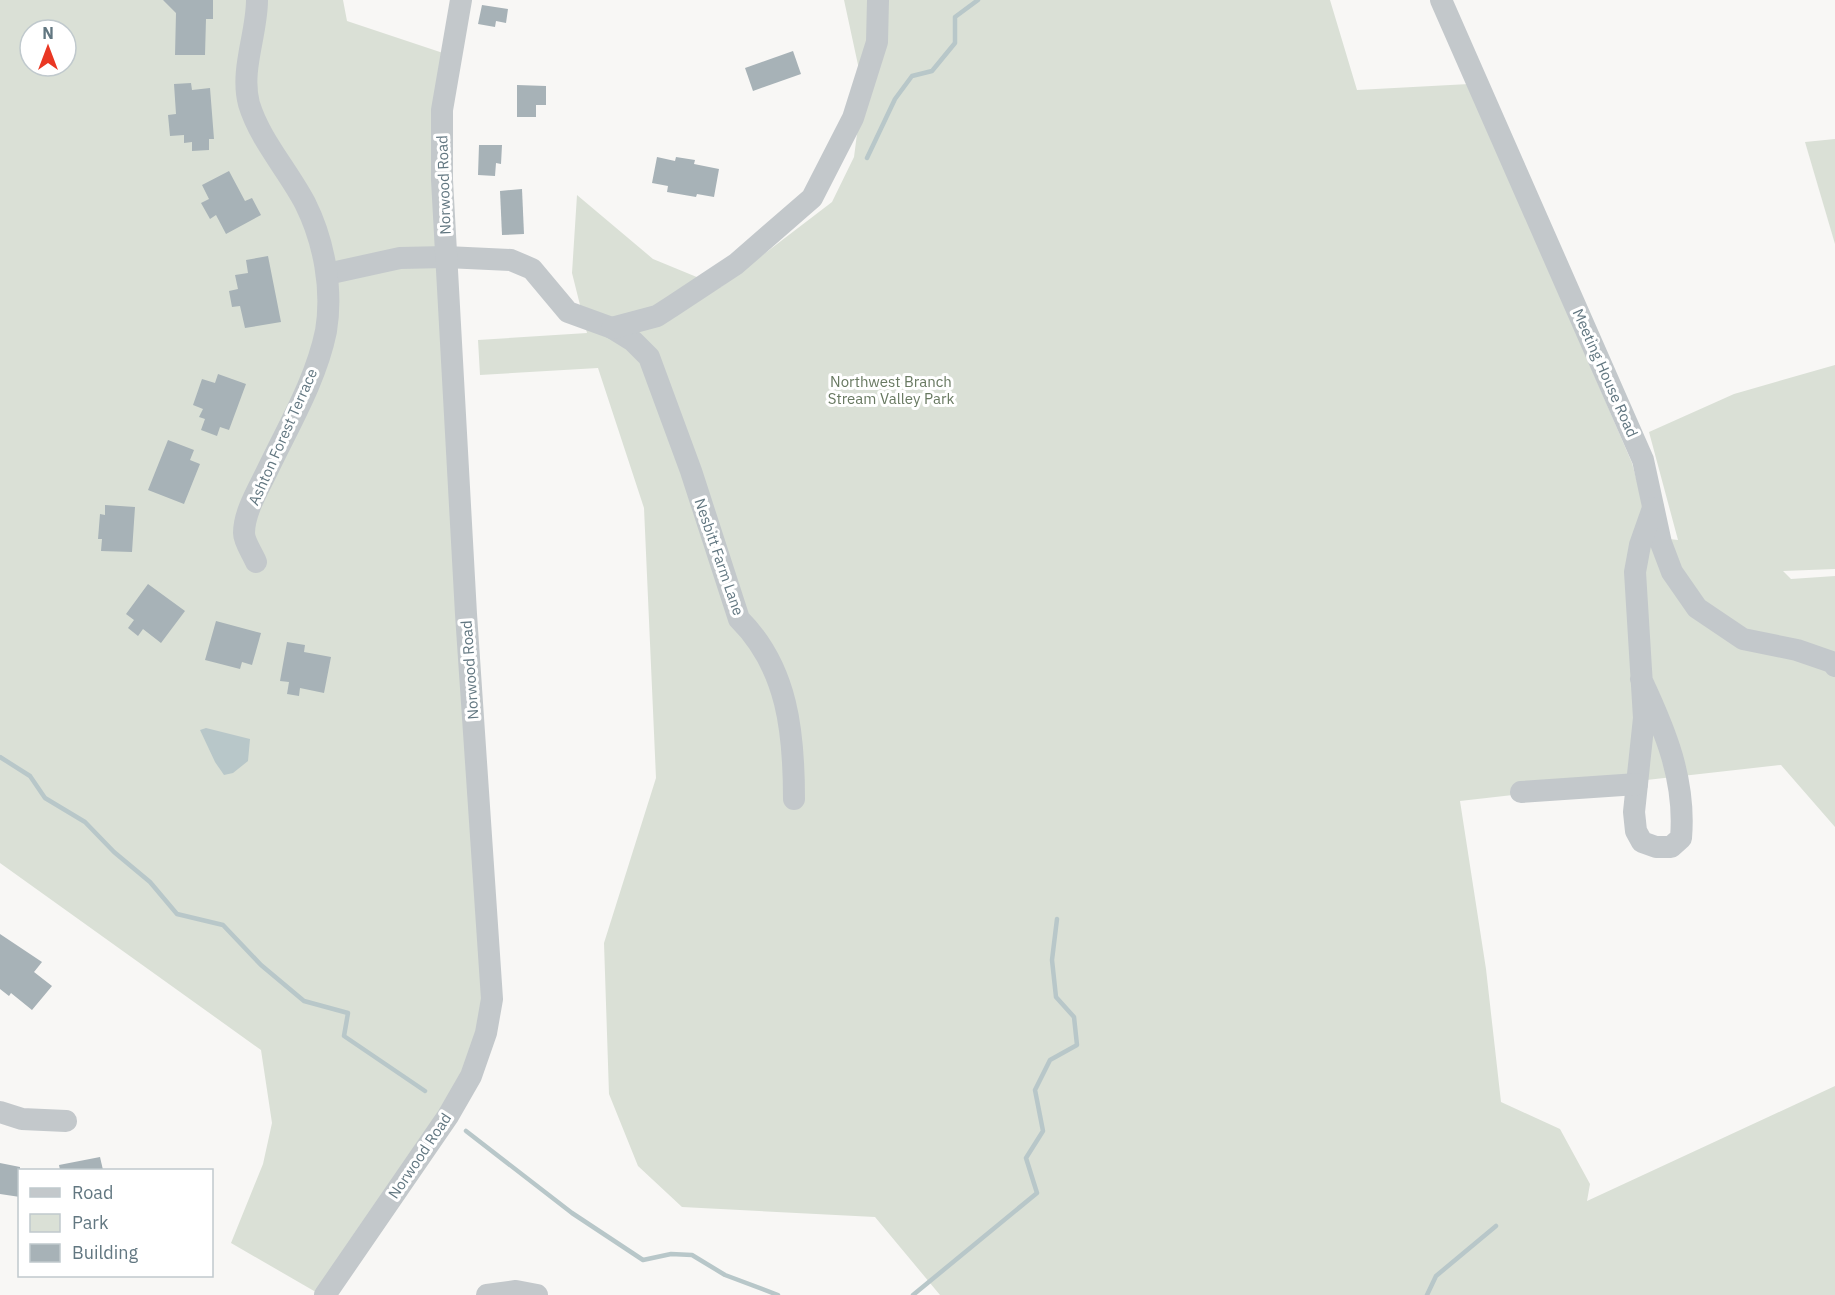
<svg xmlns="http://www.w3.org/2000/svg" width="1835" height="1295" viewBox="0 0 1835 1295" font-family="'IBM Plex Sans',sans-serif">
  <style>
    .green { fill: #dae0d6; fill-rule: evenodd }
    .water { fill: #b8c7c9 }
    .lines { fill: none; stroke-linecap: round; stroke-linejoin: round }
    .stream { stroke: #b8c7c9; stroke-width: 4.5 }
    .building { fill: #a7b2b7 }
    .minor { stroke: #c3c8cb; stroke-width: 22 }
    .labels { text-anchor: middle; stroke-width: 6; stroke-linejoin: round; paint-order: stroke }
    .street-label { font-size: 15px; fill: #627781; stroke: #fff }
    .park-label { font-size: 15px; fill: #687961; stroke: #fff }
  </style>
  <rect width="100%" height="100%" fill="#f8f7f5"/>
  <g class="green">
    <path d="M0 0H343L347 21 449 55 442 110 492 999 471 1076 321 1295 231 1243 263 1164 272 1123 261 1050 0 863ZM30 30H66V66H30Z"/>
    <polygon points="844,0 1330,0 1357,90 1469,84 1632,463 1652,537 1678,540 1649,432 1734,394 1835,365 1835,569 1783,571 1791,579 1835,576 1835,827 1781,765 1460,801 1486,969 1501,1102 1560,1129 1590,1184 1587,1201 1835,1086 1835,1295 940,1295 875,1217 682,1207 638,1166 609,1094 604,943 656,778 644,508 598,368 480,375 478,340 587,333 572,273 577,195 653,259 721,287 832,202 854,157 863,88"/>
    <polygon points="1835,139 1835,244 1805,142"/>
  </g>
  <polygon class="water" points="206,728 250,739 248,761 233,773 224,775 215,762 200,730"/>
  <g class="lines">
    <g class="stream">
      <polyline points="867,158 895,99 912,76 932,71 955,43 955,17 978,0"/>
      <polyline points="0,757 30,776 45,798 85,822 114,852 150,882 177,914 223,925 261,965 304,1001 348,1013 344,1036 425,1091"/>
      <polyline points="466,1131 572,1213 643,1260 671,1254 692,1255 725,1275 778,1295"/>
      <polyline points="913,1295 1037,1193 1026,1158 1043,1131 1035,1090 1050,1060 1077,1045 1074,1017 1056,997 1052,960 1057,919"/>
      <polyline points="1427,1295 1436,1276 1496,1226"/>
    </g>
  </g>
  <g class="building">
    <polygon points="163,0 213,0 213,19 206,19 205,55 175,55 176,13"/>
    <polygon points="482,5 508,9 506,23 496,21 495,27 478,24"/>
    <polygon points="793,51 801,74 753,91 745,68"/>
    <polygon points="191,83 192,90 210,88 214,139 209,139 209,150 192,151 192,142 184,143 184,135 170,136 168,115 176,114 174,84"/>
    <polygon points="517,85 546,86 546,105 536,105 536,117 517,117"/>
    <polygon points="479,145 502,145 501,164 496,163 495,176 478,175"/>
    <polygon points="657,157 675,161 676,157 695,160 694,164 719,169 714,197 697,194 696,197 667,192 668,186 652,183"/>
    <polygon points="229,171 245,201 252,198 261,215 226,234 216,215 210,219 201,203 209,199 202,185"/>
    <polygon points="522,189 524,234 502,235 500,191"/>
    <polygon points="268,256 281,322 245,328 240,306 232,307 229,291 238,289 235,275 248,273 246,260"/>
    <polygon points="218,374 246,384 229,430 220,427 217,436 201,430 205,419 199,417 203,409 193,405 202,379 215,383"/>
    <polygon points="168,440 194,450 190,460 200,464 184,504 148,490"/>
    <polygon points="105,505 135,507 132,552 101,551 102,539 98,539 100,514 105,515"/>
    <polygon points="148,584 185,611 161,643 143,629 138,636 128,628 134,620 126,614"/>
    <polygon points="216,621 261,633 252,665 242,662 240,669 205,660"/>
    <polygon points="287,642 305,645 304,652 331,657 324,693 300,688 299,696 287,694 289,682 280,681"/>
    <polygon points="0,934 42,962 34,972 52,986 32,1010 11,993 9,996 0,989"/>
    <polygon points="100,1157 103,1170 60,1170 59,1165"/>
    <polygon points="0,1163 20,1167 20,1197 0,1194"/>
  </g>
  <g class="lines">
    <g class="minor">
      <polyline points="1441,0 1643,460 1661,543 1672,572 1697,608 1743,639 1797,650 1832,662 1835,666"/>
      <path d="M327 274 400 258 446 257 511 260 532 269 568 312 612 328 633 341 649 357 691 471 739 619C788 668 794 733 794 799"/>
      <polyline points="612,328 657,316 674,305 736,264 812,198 853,118 877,42 878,0"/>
      <path d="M256 562C253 554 244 542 244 533 244 512 259 488 268 469 289 425 316 380 326 331 333 289 324 241 305 203 287 169 260 140 249 104 240 70 257 34 257 0"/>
      <path d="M1641 679C1665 730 1686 780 1681 838L1671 847H1656L1642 842 1636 831 1634 812 1644 718 1635 572 1640 545 1653 508"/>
      <polyline points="1521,792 1637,784"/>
      <polyline points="0,1112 22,1119 66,1121"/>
      <polyline points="325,1295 448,1116 471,1076 486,1033 492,999 466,614 442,180 442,110 461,0"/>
      <polyline points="487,1295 516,1291 537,1295"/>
    </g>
  </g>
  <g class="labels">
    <g class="street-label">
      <text transform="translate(444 185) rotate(-92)" y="5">Norwood Road</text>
      <text transform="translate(1605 373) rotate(66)" y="5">Meeting House Road</text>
      <text transform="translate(283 437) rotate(-66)" y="5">Ashton Forest Terrace</text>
      <text transform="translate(719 557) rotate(71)" y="5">Nesbitt Farm Lane</text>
      <text transform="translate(470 670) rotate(-94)" y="5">Norwood Road</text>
      <text transform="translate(420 1156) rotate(-56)" y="5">Norwood Road</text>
    </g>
    <g class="park-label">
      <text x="891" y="387">Northwest Branch<tspan x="891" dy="17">Stream Valley Park</tspan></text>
    </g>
  </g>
  <rect x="18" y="1169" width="195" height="108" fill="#ffffff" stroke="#c0c9cd" stroke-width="1.5"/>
  <rect x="30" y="1188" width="30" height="9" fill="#c3c8cb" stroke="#c0c9cd" stroke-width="1.5"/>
  <text x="72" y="1199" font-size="18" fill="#627781">Road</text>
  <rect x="30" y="1214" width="30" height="18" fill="#dae0d6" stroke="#c0c9cd" stroke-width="1.5"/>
  <text x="72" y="1229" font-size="18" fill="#627781">Park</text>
  <rect x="30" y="1244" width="30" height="18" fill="#a7b2b7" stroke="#c0c9cd" stroke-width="1.5"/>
  <text x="72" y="1259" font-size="18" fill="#627781">Building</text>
  <g transform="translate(48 48)"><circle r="28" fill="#ffffff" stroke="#c0c9cd" stroke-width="1.5"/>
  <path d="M0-4.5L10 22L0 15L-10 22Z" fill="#e93723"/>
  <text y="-9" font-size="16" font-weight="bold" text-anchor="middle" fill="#627781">N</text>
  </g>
</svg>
